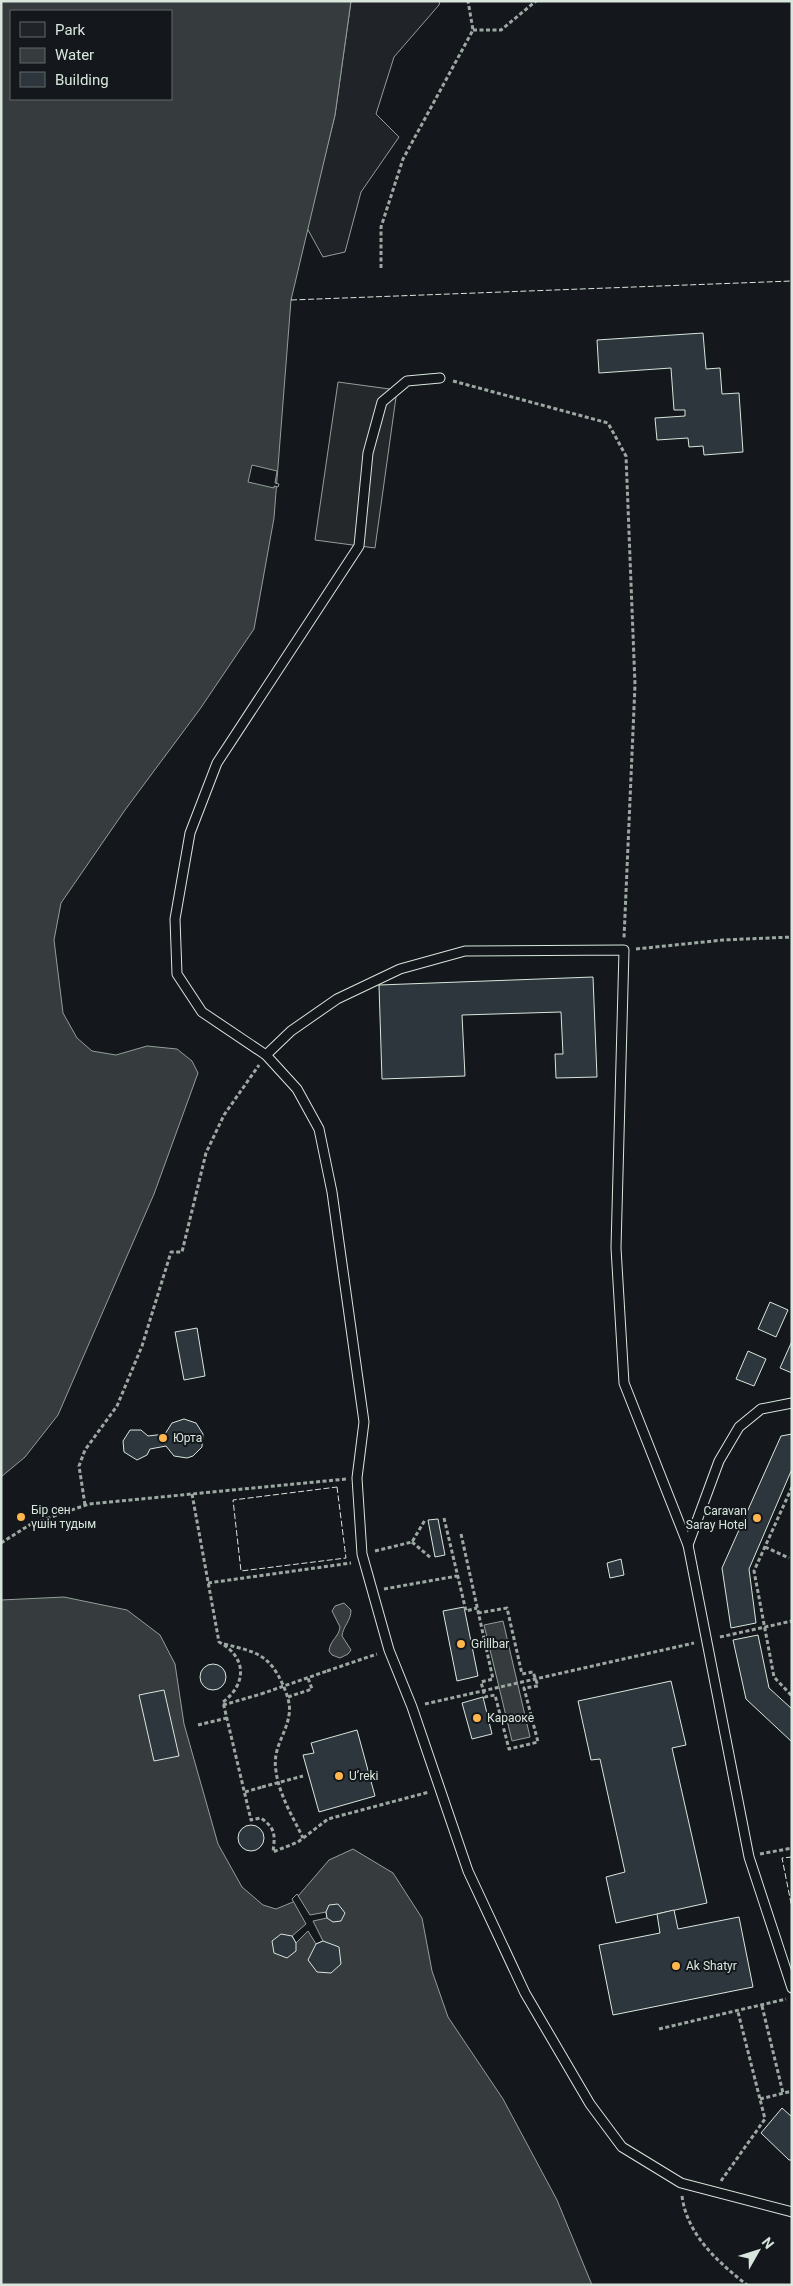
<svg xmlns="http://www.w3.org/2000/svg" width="793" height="2286" viewBox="0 0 793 2286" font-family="Roboto,sans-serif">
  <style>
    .green { fill: #202428; stroke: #939e99 }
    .parking { fill: #24282b; stroke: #939e99 }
    .water { fill: #363b3e; stroke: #939e99; fill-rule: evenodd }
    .pier { fill: #14181c; stroke: #939e99 }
    .building { fill: #2c363c; stroke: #d8e6dc }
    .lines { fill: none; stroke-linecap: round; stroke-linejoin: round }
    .lane-casing { stroke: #d8e6dc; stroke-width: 11 }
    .path { stroke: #9da8a2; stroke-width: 3; stroke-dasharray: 4 2.5; stroke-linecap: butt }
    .lane { stroke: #14181c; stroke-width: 9 }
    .path-bridge { stroke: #9da8a2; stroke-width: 3; stroke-dasharray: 4 2.5; stroke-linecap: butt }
    .fence { stroke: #d8e6dc; stroke-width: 1; stroke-dasharray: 6 2.5; stroke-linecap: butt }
    .poi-dot { fill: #ffb74d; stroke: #14181c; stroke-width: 2 }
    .labels { text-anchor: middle; stroke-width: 4; stroke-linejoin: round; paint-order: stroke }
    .poi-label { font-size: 12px; fill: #d8e6dc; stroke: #14181c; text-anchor: start }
  </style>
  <rect width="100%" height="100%" fill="#14181c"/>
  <polygon class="green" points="351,1 440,1 439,5 394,57 376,114 399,137 361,192 345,252 323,257 307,228 335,115"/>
  <polygon class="parking" points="338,382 397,390 375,548 315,540"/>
  <g class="water">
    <path d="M1 1H351L335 115 291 300 274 518 254 629 200 709 125 810 61 903 54 940 63 1013 77 1038 92 1051 116 1055 147 1046 177 1049 192 1061 198 1073 154 1194 58 1415 25 1457 1 1477ZM11 11H171V99H11Z"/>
    <polygon points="64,1597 127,1610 160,1635 175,1664 184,1724 218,1844 242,1887 263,1905 276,1909 293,1902 329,1860 353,1849 393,1873 422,1918 432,1971 448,2017 503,2099 557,2200 592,2285 1,2285 1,1600"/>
    <path d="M344 1603 351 1610C351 1621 343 1626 342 1636L351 1650 348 1654 340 1658 332 1655 329 1651C330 1640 339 1637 340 1627L332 1611 335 1606Z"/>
    <polygon points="503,1621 530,1737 512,1741 484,1625"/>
  </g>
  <g class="pier">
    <polygon points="252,465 277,471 275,483 279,484 278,487 274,486 274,488 248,482"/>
    <polygon points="297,1894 310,1915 326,1912 327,1918 313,1921 323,1941 316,1944 308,1931 296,1943 292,1936 306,1924 292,1899"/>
  </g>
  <g class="building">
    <polygon points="703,333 706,369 720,368 722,394 739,393 743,452 704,455 703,446 689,447 688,438 657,440 655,418 685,416 685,410 674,410 671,368 599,373 597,340"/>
    <polygon points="593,977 597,1077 556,1078 555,1054 563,1054 561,1012 462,1015 465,1076 382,1079 379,985"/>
    <polygon points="770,1302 788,1310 776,1337 758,1329"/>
    <polygon points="197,1328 205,1376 184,1380 175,1332"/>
    <polygon points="792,1341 792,1373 780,1368"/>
    <polygon points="748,1351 766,1359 754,1386 736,1379"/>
    <polygon points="184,1419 196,1423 203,1434 202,1447 193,1456 187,1458 174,1456 166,1446 150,1449 147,1455 137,1460 124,1452 123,1441 130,1430 141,1430 148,1436 165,1434 172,1423"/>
    <polygon points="792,1434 792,1469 749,1569 756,1623 731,1628 722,1568 781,1436"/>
    <polygon points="438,1519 445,1555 435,1557 428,1520"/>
    <polygon points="621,1559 624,1575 610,1578 607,1563"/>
    <polygon points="464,1607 478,1676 457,1681 443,1611"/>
    <polygon points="758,1635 769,1688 792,1709 792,1742 746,1699 733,1640"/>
    <circle cx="213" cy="1677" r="13"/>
    <polygon points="671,1681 686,1745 672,1748 707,1903 616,1923 606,1877 625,1872 600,1759 591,1760 578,1701"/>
    <polygon points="164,1690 179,1756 154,1761 139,1695"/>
    <polygon points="483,1697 492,1734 472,1739 462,1703"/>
    <polygon points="357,1730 375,1796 319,1812 303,1755 314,1753 311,1743"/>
    <circle cx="251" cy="1838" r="13"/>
    <polygon points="338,1904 345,1913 341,1921 333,1922 327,1918 326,1912 329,1905"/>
    <polygon points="674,1910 678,1929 739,1917 753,1987 613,2015 599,1945 660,1933 657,1914"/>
    <polygon points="281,1934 292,1936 296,1943 296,1951 287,1958 274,1953 272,1941"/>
    <polygon points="323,1941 339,1947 341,1964 331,1973 317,1972 308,1960 316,1944"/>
    <polygon points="782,2108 792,2117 792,2160 789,2160 761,2133"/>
  </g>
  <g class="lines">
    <g class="lane-casing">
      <g id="lane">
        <polyline points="440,378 407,381 382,402 368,453 359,546 217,763 190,833 175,919 177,974 202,1012 266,1055 297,1089 319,1129 332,1192 364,1422 357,1478 362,1554 389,1650 412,1707 468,1871 525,1993 590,2104 622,2147 681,2183 792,2212"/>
        <polyline points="266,1055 291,1031 337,999 400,969 465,951 624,950 616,1248 624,1383 688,1545"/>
        <polyline points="792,1403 761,1409 739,1427 719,1461 688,1545 749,1857 792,1988"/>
      </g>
    </g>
    <g class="path">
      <polyline points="473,30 501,30 536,1"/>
      <polyline points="381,268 381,227 403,159 473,30 468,1"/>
      <polyline points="453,381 608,423 626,456 635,685 624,938"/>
      <polyline points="636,949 723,940 792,937"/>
      <polyline points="792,1487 754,1571 774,1677 792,1696"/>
      <path d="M192 1494 219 1642C247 1657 247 1684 223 1702L251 1820 261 1818C276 1829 275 1835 273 1852L298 1842 328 1819 429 1792"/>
      <polyline points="85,1505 79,1466 85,1450 117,1406 142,1346 171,1252 182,1252 206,1153 224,1115 259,1065"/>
      <polyline points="444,1518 466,1611 477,1608"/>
      <polyline points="461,1534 493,1679 481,1682 485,1697 495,1695 509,1749 538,1742 524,1688 538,1686 533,1672 522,1674 507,1608 478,1613"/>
      <polyline points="412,1542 431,1558"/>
      <polyline points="1,1543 31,1524 89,1504 346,1479"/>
      <polyline points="765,1547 789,1558"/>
      <polyline points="375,1551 412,1542 425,1520"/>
      <polyline points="208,1583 351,1563"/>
      <polyline points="384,1589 457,1576"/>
      <polyline points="720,1637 792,1621"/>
      <path d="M224 1644C256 1652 269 1654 283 1685 287 1694 291 1705 289 1715 286 1735 272 1748 276 1771 279 1795 293 1817 303 1838"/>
      <polyline points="327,1671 377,1654"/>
      <polyline points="288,1697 312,1689 308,1678"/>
      <polyline points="425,1704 694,1643"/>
      <polyline points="223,1705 261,1694"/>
      <polyline points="198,1725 227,1718"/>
      <polyline points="245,1792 262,1787"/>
      <polyline points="760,1854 792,1848"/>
      <polyline points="762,2006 783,2093"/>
      <polyline points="659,2029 786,1999"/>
      <polyline points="760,2099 792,2091"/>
      <polyline points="721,2181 765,2119 738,2012"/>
      <path d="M682 2196C687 2235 718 2262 747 2285"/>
    </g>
    <use href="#lane" class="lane"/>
    <g class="path-bridge">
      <polyline points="261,1694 327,1671"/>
      <polyline points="262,1787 303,1776"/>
    </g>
    <g class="fence">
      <polyline points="291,300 792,281"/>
      <polygon points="337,1487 346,1558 241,1571 233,1500"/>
      <polyline points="792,1857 782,1858 792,1908"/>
    </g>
  </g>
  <g class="poi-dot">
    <circle cx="163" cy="1438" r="5"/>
    <circle cx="21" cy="1517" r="5"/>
    <circle cx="757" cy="1518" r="5"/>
    <circle cx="461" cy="1644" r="5"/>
    <circle cx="477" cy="1718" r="5"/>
    <circle cx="339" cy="1776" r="5"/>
    <circle cx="676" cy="1966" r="5"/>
  </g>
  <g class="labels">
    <g class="poi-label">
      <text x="173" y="1442">Юрта</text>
      <text x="31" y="1514">Бір сен<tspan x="31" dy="14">үшін тудым</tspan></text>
      <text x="747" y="1515" text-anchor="end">Caravan<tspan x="747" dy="14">Saray Hotel</tspan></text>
      <text x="471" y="1648">Grillbar</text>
      <text x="487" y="1722">Караоке</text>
      <text x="349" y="1780">U’reki</text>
      <text x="686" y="1970">Ak Shatyr</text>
    </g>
  </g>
  <rect width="793" height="2286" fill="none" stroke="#d8e6dc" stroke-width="5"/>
  <rect x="10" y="10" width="162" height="90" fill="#14181c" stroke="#626a69"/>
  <rect x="20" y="22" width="25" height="15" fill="#202428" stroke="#626a69"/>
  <text x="55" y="35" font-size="15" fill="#d8e6dc">Park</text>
  <rect x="20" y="48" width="25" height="15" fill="#363b3e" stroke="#626a69"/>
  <text x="55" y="60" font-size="15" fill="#d8e6dc">Water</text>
  <rect x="20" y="72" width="25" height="15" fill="#2c363c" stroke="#626a69"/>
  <text x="55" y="85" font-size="15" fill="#d8e6dc">Building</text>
  <g transform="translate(758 2251) rotate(51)" stroke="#14181c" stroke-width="4" paint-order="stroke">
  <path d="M0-4L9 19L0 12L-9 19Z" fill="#d8e6dc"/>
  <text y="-8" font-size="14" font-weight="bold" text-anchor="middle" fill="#d8e6dc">N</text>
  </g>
</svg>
